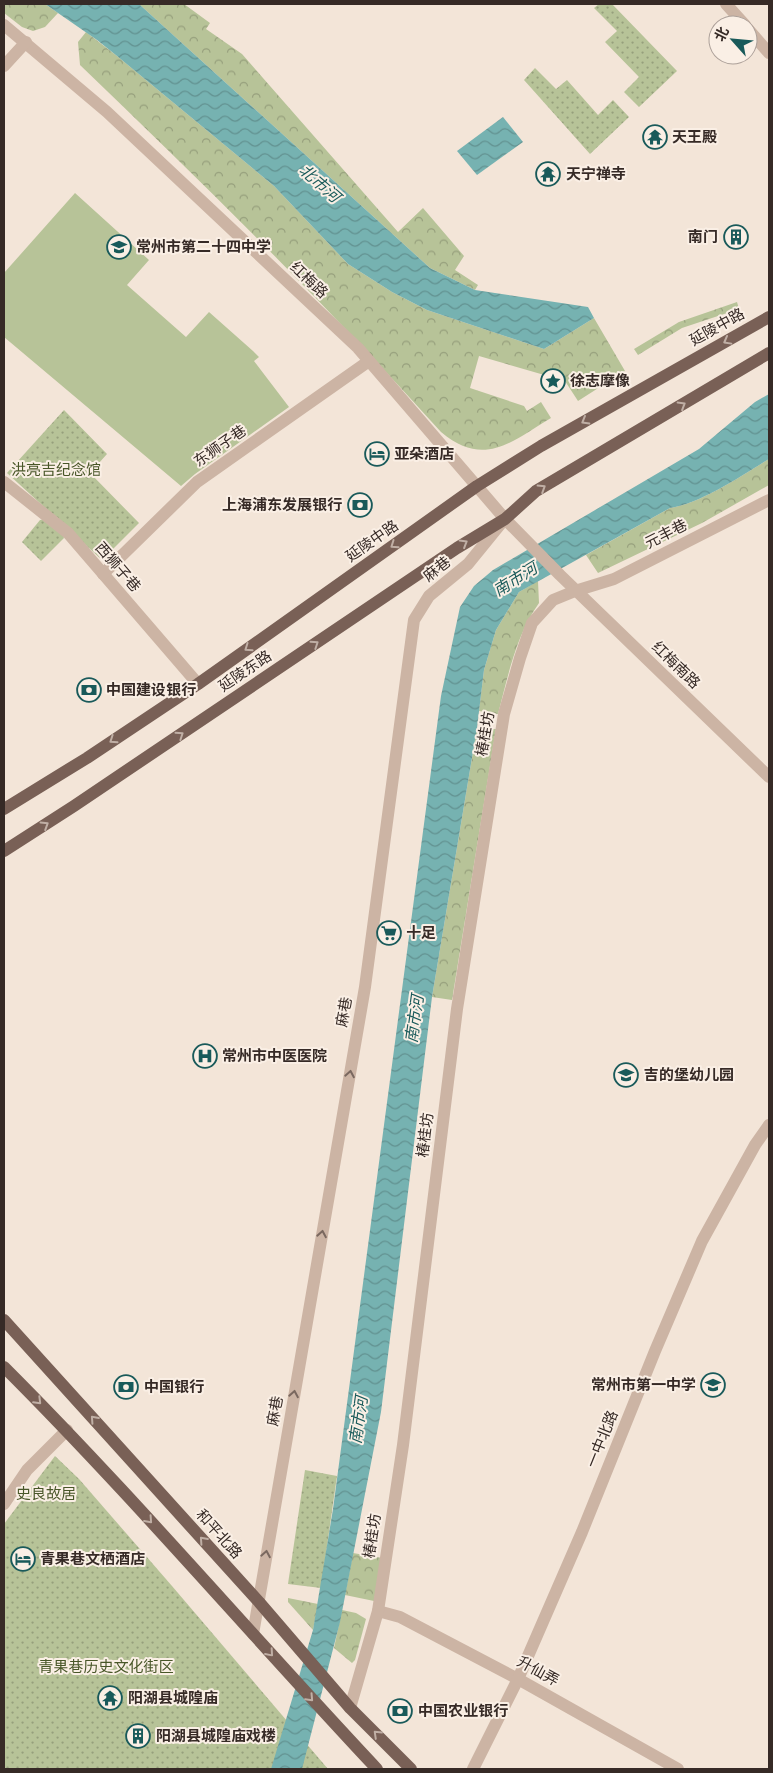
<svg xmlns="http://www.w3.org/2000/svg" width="773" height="1773" viewBox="0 0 773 1773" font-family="Mulish,'Noto Sans SC',sans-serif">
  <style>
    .green { fill: #b7c398 }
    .forest { fill: url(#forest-crowns) }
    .park { fill: url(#park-dots) }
    .water { fill: url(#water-waves) }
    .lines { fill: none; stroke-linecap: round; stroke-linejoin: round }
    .minor { stroke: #ccb4a4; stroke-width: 12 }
    .major { stroke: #796056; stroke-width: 12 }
    .oneway { stroke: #c0afa5 }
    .oneway2 { stroke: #7a685f }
    .labels { text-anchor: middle; stroke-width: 4; stroke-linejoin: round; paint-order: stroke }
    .poi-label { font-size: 15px; font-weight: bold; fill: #362a26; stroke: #faefe5; text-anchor: start }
    .street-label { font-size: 15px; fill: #362a26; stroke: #faefe5 }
    .park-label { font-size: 15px; fill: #485628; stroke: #faefe5 }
    .water-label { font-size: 16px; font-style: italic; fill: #195a5a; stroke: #faefe5 }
  </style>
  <defs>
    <pattern id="forest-crowns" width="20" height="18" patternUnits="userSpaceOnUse" patternTransform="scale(1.25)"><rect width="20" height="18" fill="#b7c398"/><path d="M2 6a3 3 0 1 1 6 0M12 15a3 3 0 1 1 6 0" fill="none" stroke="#969f7c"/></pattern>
    <pattern id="park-dots" width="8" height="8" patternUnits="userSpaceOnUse" patternTransform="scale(1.25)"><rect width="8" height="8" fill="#b7c398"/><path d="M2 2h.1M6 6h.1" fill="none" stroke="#969f7c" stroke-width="1.8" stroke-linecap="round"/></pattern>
    <pattern id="water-waves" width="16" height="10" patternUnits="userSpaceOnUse" patternTransform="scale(1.25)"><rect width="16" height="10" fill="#76b2b1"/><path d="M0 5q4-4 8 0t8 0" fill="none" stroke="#629190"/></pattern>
  </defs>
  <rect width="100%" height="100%" fill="#f3e5d8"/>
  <polygon class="green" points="75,193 149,260 127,285 186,337 209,312 253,351 259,357 254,361 289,407 195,474 181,486 4,337 4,273"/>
  <g class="forest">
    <polygon points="4,4 45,4 58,13 45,27 33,31 22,27 4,13"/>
    <polygon points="139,4 184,4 210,23 206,29 242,54 398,232 423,208 464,256 455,270 478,285 475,290 430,268"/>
    <path d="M86 32 117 56 274 186 348 264 392 292 427 310 544 349 594 318 625 371 578 401 565 381 479 356 470 388 524 406 527 411 541 402 551 418C511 442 484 468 441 432 326 304 204 184 80 65L78 42Z"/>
    <polygon points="737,302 739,309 682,328 638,355 634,349 679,322"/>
    <path d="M769 459V485L702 523 598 573 586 555 670 508C700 504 743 475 769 459Z"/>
    <path d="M538 581 539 603C516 635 508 676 498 714L479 711 484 670 496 630 519 592Z"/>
    <polygon points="477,728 496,729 452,1000 432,997"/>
    <polygon points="353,1553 382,1558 374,1601 345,1595"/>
    <polygon points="288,1598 318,1604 313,1630 288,1602"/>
    <polygon points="342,1610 356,1613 366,1619 355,1660 352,1663 334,1648"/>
  </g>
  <g class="park">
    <polygon points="599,4 612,4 677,71 639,107 624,92 639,77 605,42 617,31 594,8"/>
    <polygon points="535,68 556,89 567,80 598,115 613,100 629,117 590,154 524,80"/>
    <polygon points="64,410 107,454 90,473 139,523 102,560 7,473"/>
    <polygon points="45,519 63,535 64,538 41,561 22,542 40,520"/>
    <polygon points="55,1456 79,1479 172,1586 328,1769 4,1769 4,1524"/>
    <polygon points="305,1470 337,1476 321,1588 288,1584"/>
  </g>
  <g class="water">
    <polygon points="45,4 139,4 430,268 475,290 588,307 594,318 544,349 427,310 392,292 348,264 274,186 117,56 97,40"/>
    <polygon points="503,117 523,142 477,175 457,151"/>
    <path d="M769 394V459C743 475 700 504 670 508L519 592 496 630 484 670 477 728 432 997 381 1412 340 1622 302 1769H271L313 1630 333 1509 441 696 460 607 474 586 493 570 699 449 755 402Z"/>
  </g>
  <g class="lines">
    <g class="minor">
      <polyline points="726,4 745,25"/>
      <polyline points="4,25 107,112 358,348 505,519 560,575 769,777"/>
      <polyline points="748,29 769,53"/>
      <polyline points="4,66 26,42"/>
      <polyline points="4,482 68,533 198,684"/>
      <polyline points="103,574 197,482 369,361"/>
      <polyline points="4,1504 27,1470 67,1430"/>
      <polyline points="378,1611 400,1617 518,1679 678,1769"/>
      <polyline points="253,1634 365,987 414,620 429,596 468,564 503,521"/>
      <polyline points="350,1708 378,1611 403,1445 457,1009 504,714 520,658 532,623 553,600 575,591 614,579 769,500"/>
      <polyline points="473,1769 518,1679 582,1532 655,1351 702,1241 755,1145 769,1125"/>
    </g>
    <g class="major">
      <polyline points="4,809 87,758 198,684 477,486 541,446 769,317"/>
      <polyline points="4,851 74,806 457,548 505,519 536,491 769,353"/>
      <polyline points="4,1320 259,1602 350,1708 411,1769"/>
      <path d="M4 1367C133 1496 252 1636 377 1769"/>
    </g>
  </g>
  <defs><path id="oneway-chevron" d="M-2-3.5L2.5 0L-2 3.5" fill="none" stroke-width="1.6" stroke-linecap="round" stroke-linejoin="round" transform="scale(1.25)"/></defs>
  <g class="oneway">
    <use href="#oneway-chevron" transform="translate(727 341) rotate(151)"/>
    <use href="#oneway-chevron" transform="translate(682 405) rotate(-31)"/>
    <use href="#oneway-chevron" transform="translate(585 421) rotate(150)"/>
    <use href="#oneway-chevron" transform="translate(542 488) rotate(-32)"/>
    <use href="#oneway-chevron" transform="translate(464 543) rotate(-31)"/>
    <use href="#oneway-chevron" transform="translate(394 545) rotate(145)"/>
    <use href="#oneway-chevron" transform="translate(315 644) rotate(-34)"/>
    <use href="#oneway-chevron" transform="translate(248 648) rotate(145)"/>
    <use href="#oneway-chevron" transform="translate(180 735) rotate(-34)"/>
    <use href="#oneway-chevron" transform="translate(113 740) rotate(146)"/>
    <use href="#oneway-chevron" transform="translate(45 825) rotate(-32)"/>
    <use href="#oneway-chevron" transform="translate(38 1401) rotate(45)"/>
    <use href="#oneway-chevron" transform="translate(94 1419) rotate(-132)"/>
    <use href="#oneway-chevron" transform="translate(149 1520) rotate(48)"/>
    <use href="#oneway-chevron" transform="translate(203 1540) rotate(-132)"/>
    <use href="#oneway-chevron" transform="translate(270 1653) rotate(49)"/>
    <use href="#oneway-chevron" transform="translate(310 1698) rotate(47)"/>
    <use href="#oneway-chevron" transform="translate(377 1734) rotate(-136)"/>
  </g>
  <g class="oneway2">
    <use href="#oneway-chevron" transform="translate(350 1074) rotate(-80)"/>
    <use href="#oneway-chevron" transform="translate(322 1234) rotate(-80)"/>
    <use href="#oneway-chevron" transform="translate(294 1394) rotate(-80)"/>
    <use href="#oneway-chevron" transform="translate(266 1554) rotate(-80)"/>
  </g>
  <defs>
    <g id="temple-ring" transform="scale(1.25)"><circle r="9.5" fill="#faefe5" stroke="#195a5a" stroke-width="1.5"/><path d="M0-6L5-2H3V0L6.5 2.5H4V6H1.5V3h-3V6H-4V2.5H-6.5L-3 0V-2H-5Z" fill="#195a5a"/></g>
    <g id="building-ring" transform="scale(1.25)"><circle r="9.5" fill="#faefe5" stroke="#195a5a" stroke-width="1.5"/><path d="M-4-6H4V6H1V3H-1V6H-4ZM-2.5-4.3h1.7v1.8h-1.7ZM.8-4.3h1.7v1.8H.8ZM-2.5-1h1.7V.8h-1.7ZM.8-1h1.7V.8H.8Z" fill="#195a5a"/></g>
    <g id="school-ring" transform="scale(1.25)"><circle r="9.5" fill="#faefe5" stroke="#195a5a" stroke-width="1.5"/><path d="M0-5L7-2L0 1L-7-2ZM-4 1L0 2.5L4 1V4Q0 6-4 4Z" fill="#195a5a"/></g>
    <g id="sight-ring" transform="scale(1.25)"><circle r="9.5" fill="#faefe5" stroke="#195a5a" stroke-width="1.5"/><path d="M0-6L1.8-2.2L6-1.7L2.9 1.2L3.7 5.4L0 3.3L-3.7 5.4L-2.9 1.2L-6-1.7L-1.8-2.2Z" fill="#195a5a"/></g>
    <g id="hotel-ring" transform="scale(1.25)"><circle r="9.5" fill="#faefe5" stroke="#195a5a" stroke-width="1.5"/><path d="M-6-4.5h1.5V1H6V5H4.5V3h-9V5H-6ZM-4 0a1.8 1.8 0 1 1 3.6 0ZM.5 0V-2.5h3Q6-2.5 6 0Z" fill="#195a5a"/></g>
    <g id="bank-ring" transform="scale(1.25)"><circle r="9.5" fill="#faefe5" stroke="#195a5a" stroke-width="1.5"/><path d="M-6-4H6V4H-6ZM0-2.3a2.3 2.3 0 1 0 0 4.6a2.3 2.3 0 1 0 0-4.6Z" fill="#195a5a"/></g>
    <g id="supermarket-ring" transform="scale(1.25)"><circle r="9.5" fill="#faefe5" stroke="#195a5a" stroke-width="1.5"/><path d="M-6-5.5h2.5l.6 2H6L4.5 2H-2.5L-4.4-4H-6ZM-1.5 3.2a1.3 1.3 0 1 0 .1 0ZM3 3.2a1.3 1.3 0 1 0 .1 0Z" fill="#195a5a"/></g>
    <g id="hospital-ring" transform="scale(1.25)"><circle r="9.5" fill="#faefe5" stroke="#195a5a" stroke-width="1.5"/><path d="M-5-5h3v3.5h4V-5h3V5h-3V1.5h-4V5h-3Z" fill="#195a5a"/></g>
  </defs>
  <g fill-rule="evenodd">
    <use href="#temple-ring" x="655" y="137"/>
    <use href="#temple-ring" x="548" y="174"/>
    <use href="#building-ring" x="736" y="237"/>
    <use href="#school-ring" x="119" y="247"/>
    <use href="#sight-ring" x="553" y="381"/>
    <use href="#hotel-ring" x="377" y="454"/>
    <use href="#bank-ring" x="360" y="505"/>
    <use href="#bank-ring" x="89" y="690"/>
    <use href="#supermarket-ring" x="389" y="933"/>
    <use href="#hospital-ring" x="205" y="1056"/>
    <use href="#school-ring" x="626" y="1075"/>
    <use href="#school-ring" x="713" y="1385"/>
    <use href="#bank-ring" x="126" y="1387"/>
    <use href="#hotel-ring" x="23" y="1559"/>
    <use href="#temple-ring" x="110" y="1698"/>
    <use href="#bank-ring" x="400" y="1711"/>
    <use href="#building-ring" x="138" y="1736"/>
  </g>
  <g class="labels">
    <g class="poi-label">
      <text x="672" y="142">天王殿</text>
      <text x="566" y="179">天宁禅寺</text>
      <text x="718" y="242" text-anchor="end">南门</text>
      <text x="136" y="252">常州市第二十四中学</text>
      <text x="570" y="386">徐志摩像</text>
      <text x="394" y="459">亚朵酒店</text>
      <text x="342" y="510" text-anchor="end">上海浦东发展银行</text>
      <text x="106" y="695">中国建设银行</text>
      <text x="406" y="938">十足</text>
      <text x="222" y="1061">常州市中医医院</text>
      <text x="644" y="1080">吉的堡幼儿园</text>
      <text x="696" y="1390" text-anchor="end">常州市第一中学</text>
      <text x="144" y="1392">中国银行</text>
      <text x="40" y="1564">青果巷文栖酒店</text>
      <text x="128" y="1703">阳湖县城隍庙</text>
      <text x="418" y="1716">中国农业银行</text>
      <text x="156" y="1741">阳湖县城隍庙戏楼</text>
    </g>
    <g class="street-label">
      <text transform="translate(309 280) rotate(43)" y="5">红梅路</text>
      <text transform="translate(717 327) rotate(-29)" y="5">延陵中路</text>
      <text transform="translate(220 446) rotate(-35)" y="5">东狮子巷</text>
      <text transform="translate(666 534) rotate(-27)" y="5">元丰巷</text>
      <text transform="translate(372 541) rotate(-35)" y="5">延陵中路</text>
      <text transform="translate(118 567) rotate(49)" y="5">西狮子巷</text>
      <text transform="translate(437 569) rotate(-38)" y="5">麻巷</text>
      <text transform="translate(676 665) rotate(44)" y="5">红梅南路</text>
      <text transform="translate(245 671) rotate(-34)" y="5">延陵东路</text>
      <text transform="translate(485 734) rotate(-80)" y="5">椿桂坊</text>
      <text transform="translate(344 1012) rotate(-80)" y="5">麻巷</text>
      <text transform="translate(425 1135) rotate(-83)" y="5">椿桂坊</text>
      <text transform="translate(275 1411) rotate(-80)" y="5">麻巷</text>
      <text transform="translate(602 1439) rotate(-68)" y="5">一中北路</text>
      <text transform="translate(219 1534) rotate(48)" y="5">和平北路</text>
      <text transform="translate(372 1536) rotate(-81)" y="5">椿桂坊</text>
      <text transform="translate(538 1671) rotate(29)" y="5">升仙弄</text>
    </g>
    <g class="park-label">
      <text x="56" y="475">洪亮吉纪念馆</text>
      <text x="46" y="1499">史良故居</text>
      <text x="106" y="1672">青果巷历史文化街区</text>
    </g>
    <g class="water-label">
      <text transform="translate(320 183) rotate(41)" y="6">北市河</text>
      <text transform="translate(515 579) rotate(-32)" y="6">南市河</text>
      <text transform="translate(414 1019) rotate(-82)" y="6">南市河</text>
      <text transform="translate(358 1420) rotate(-82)" y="6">南市河</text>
    </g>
  </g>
  <rect width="773" height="1773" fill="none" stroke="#362a26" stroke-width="10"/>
  <g transform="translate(733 40) rotate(297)"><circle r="24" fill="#faefe5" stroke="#aca099"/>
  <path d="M0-4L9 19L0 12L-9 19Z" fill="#195a5a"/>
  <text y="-8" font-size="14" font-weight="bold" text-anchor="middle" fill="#362a26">北</text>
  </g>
</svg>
